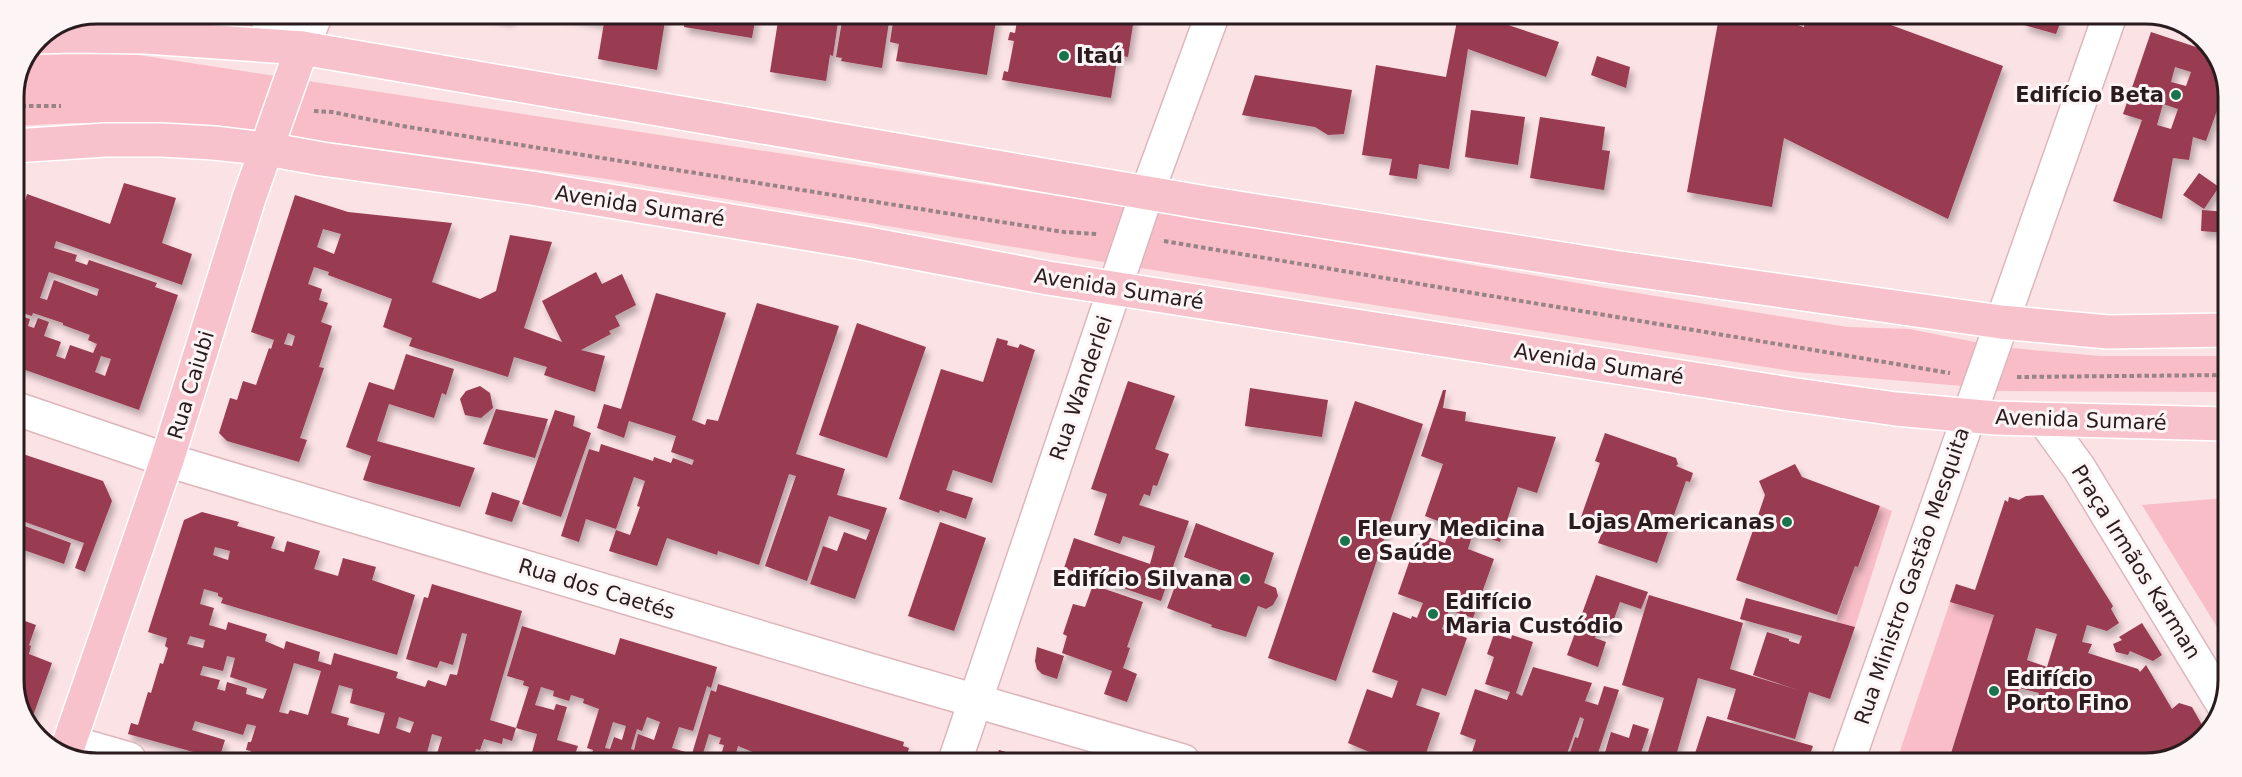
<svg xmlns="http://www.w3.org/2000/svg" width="2242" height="777" viewBox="0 0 2242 777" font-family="'DejaVu Sans',sans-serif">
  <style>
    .green { fill: #f8bdc6 }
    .building { fill: #993a51; fill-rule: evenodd; filter: url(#shadow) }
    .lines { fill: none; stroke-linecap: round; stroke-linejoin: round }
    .minor-casing { stroke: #ddb6bc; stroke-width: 36 }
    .major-casing { stroke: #fff; stroke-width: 36 }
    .path { stroke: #988487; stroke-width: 4; stroke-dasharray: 4.5 3; stroke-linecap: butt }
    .minor { stroke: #fff; stroke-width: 33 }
    .major { stroke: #f8c2cc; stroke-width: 33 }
    .poi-dot { fill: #17754c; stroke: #fcf4f5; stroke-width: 2 }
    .labels { text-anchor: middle; stroke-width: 6; stroke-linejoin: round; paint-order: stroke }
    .poi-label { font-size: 21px; font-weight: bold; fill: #2a1c1e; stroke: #fcf4f5; text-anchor: start }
    .street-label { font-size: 21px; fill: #2a1c1e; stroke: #fcf4f5 }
    .rim { fill: none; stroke: #2a1c1e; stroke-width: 3 }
  </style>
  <defs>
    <filter id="shadow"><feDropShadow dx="3.5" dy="6" stdDeviation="3" flood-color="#0004"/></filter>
  </defs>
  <rect width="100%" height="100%" fill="#fbe2e5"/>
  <g class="green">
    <polygon points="97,14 236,14 258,31 77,22"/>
    <polygon points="79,46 1189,216 1606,288 1847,327 1909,329 2000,347 2100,356 2227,356 2226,392 1998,391 1963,386 1797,372 1128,266 601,178 284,136 165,124 75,123 14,126 14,92 33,49"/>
    <polygon points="2226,498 2225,640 2142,505"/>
    <polygon points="1880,506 1892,511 1855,627 1836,622 1855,566 1859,566"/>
    <polygon points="1950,602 1994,615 1948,763 1896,763"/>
  </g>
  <g class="building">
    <polygon points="482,14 512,14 511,20"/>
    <polygon points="557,14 666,15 657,70 598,59 604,23"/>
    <polygon points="686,15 756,15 752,38 684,27"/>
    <polygon points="784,15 839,15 833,56 830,55 826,81 770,72 778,21 783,22"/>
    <polygon points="843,15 890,15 882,68 841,61 842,58 836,57"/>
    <polygon points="894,15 997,15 987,75 896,61 899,44 890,42"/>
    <polygon points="1018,15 1132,16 1134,18 1128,57 1118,55 1111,98 1002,80 1004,71 1008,72 1014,41 1008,40 1010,32 1015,33"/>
    <polygon points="1458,16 1481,16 1559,42 1546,77 1468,49 1449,169 1419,164 1417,179 1389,175 1392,159 1362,155 1376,65 1446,77"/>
    <polygon points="1719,17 1773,17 1804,27 1806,17 1869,17 2003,66 1948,219 1784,138 1772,207 1687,192"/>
    <polygon points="2027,18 2062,18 2056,34 2024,25"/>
    <path d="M2151 32 2214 53 2226 86 2206 141 2193 137 2189 160 2173 158 2162 219 2113 201 2142 120 2123 114ZM2175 67 2191 72 2186 86 2171 82ZM2163 104 2178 109 2171 129 2157 125Z"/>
    <polygon points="1597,56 1630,67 1626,88 1591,75"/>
    <polygon points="1255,75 1352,90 1344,134 1328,135 1315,127 1242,115"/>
    <polygon points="1471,110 1525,117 1518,165 1465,157"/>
    <polygon points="1540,117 1605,127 1602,150 1610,151 1604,190 1530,178"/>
    <polygon points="2199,173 2219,187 2204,209 2183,195"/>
    <path d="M124 183 176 198 162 243 192 254 182 285 56 241 54 248 77 255 75 261 87 265 89 260 157 283 155 287 178 295 139 410 14 366V314L30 319 28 326 34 328 38 318 49 322 44 336 61 342 56 356 65 359 70 345 93 353 97 344 88 340 90 335 63 325V323L33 313 32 316 19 312 21 308H14V208L22 211 27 194 110 224ZM49 272 99 289 97 296 54 280 47 300 40 298ZM101 356 111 359 105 376 95 372Z"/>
    <path d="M295 195 348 212 452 223 432 282 480 299 496 291 510 235 552 242 524 328 562 342 542 301 596 272 602 284 622 274 636 305 615 316 620 326 609 331 611 334 581 350 605 356 595 392 544 375 547 367 514 357 508 377 409 346 412 338 383 327 392 299 328 275 329 272 314 267 308 284 322 289 319 300 328 303 321 322 332 326 319 367 324 368 300 438 307 440 299 462 227 441 219 433 230 398 237 400 243 381 256 385 269 348 271 349 274 340 251 332ZM323 229 341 234 334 254 317 247ZM288 333 295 336 292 346 284 344Z"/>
    <polygon points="2202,210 2227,212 2227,233 2201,231"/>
    <polygon points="656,293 726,313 692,420 705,425 707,419 718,421 757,303 839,326 796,454 845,469 837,495 887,508 855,599 810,584 823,546 837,551 844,532 866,540 870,530 829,516 807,581 765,566 796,476 789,474 759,565 718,551 717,555 667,538 657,566 609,551 616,530 630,535 640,507 637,506 645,481 634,477 616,529 586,519 579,542 561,536 589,449 599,452 601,444 653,461 654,457 671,463 673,458 692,465 694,460 671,452 676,436 629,421 624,438 597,428 604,404 621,409"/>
    <polygon points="857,323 926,347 887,458 819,435"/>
    <polygon points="997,338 1008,341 1007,345 1018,348 1020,344 1035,350 992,483 953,470 946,490 973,498 966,519 940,510 939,513 899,499 941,369 983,382"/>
    <polygon points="406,354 454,369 446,395 442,393 434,418 389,404 377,441 475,468 460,507 363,480 371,456 346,447 369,382 394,390"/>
    <polygon points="1128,381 1175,396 1155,449 1169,454 1157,486 1153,485 1150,496 1144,494 1139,505 1189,521 1161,601 1064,568 1074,538 1150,564 1155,546 1123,536 1120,544 1094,535 1107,494 1091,489"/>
    <polygon points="480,386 490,393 493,408 481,418 465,415 460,399 466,391"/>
    <polygon points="1250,388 1328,400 1322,437 1245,426"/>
    <polygon points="1443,390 1446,390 1443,408 1466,412 1465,421 1556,437 1537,493 1518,487 1500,542 1473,533 1468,549 1494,559 1473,618 1449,610 1442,629 1467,638 1446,696 1422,688 1416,705 1440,713 1423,762 1393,762 1348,743 1367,689 1392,698 1398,681 1372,672 1393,612 1411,619 1412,616 1417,618 1423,603 1398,594 1419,534 1445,543 1451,526 1425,516 1443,464 1421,456"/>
    <polygon points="1355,401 1423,424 1336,681 1268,658"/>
    <polygon points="496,409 548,419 535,458 483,444"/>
    <polygon points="555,410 575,416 573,426 591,433 561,517 522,504"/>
    <polygon points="1605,433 1676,458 1678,464 1676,466 1693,473 1690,482 1686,481 1657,563 1598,543 1605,525 1581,517 1600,463 1595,461"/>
    <polygon points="14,451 103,481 112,501 85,572 75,568 84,543 14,518"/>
    <polygon points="1795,464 1802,477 1880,506 1858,567 1855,566 1837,615 1736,580 1765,495 1759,481"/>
    <polygon points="492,492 520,501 512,522 485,514"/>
    <path d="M2043 495 2113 606 2111 609 2119 623 2107 631 2087 625 2082 642 2092 644 2088 653 2138 669 2140 672 2146 665 2172 709 2179 703 2192 707 2206 732 2196 746 2145 763H1948L1994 615 1950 602 1956 584 1975 590 2005 500 2008 502 2009 497 2019 500 2026 496ZM2036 628 2057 634 2047 667 2027 660ZM2019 688 2039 693 2036 702 2017 696Z"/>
    <path d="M202 512 239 522 237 526 275 537 271 548 284 552 287 541 320 551 314 569 338 576 343 558 376 567 372 580 415 595 397 655 221 603 223 598 218 596V593L204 589 200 604 214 608 209 625 226 630 228 622 267 634 265 641 284 649 286 641 320 652 318 661 331 665 334 653 398 672 396 678 425 687 428 680 446 686 450 674 457 675 467 634 462 633 453 665 440 661 437 668 406 659 424 597 428 598 432 584 522 611 490 720 516 728 529 687 523 685 524 681 507 676 522 626 615 655 620 638 717 667 711 688 707 686 693 731 679 727 672 748 692 754 711 690 716 692 718 684 904 742 903 746 909 748 905 761H777L778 757 768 754 767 758 738 746 734 761H716L718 752H722L724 745 719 744 721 738 709 734 701 760H590L593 750 587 748 599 709 583 703 584 699 571 695 569 701 553 696 554 691 541 687 535 705 554 710 556 704 567 707 557 740 578 746 573 760H530L537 734 516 728 512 741 503 738 502 744 484 739 480 750 476 749 473 760H432L433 756 436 757 442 737 432 734 425 760H288L267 753 265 760H249L251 751 246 750 248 742H251L256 726 247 724 243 735 195 721 192 730 225 740 219 759 128 734 131 723 138 725 148 692 151 693 160 663 163 664 168 648 165 646 167 638 148 632 184 520ZM215 547 230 551 228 560 213 555ZM190 636 205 640 203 648 187 644ZM227 656 235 658 230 677 267 689 263 699 246 694 247 688 227 682 225 691 217 689 220 680 200 675 203 666 223 671ZM294 663 321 671 308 715 290 710 288 714 279 712ZM339 685 353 689 350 703 385 713 379 734 347 725 349 718 331 713ZM399 717 414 722 410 733 396 728ZM647 717 660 722 654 740 638 734 634 750 631 749 637 729 642 731ZM613 722 626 726 622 740 614 737 610 749 605 748Z"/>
    <polygon points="14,522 71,543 64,564 21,549 14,570"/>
    <polygon points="940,522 986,538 954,631 908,616"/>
    <polygon points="1196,523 1274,553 1264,583 1276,588 1278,596 1273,605 1266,609 1258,606 1246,637 1211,627 1212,625 1167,608 1179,575 1220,591 1227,573 1184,557"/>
    <polygon points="1596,575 1648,592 1641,609 1620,602 1609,633 1598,629 1595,638 1606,642 1598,667 1567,655"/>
    <polygon points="1093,585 1143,602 1127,647 1130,648 1123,668 1137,674 1127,702 1104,694 1112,671 1062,653 1067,636 1063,634 1073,604 1085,607"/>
    <polygon points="1649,595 1743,623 1730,669 1801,691 1753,675 1767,632 1789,639 1789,641 1799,644 1802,636 1740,619 1746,598 1855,627 1830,699 1809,692 1795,739 1727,719 1736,689 1698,678 1674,763 1645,762 1664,698 1622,685"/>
    <polygon points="14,617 36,625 29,645 31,646 29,654 52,663 29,727 14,686"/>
    <polygon points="2142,623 2162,655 2153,661 2130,651 2128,655 2116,652 2113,644 2122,640 2119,637"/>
    <polygon points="1494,634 1511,639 1512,635 1533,642 1516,693 1522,696 1533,667 1592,683 1585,701 1598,705 1604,686 1619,690 1595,762 1567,762 1575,737 1578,738 1584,719 1580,717 1564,762 1469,762 1476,740 1460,734 1475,689 1507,700 1510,692 1485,684 1494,657 1487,654"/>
    <polygon points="1037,647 1064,656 1057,679 1042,674 1037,669 1035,661"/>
    <polygon points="1707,716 1813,746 1807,763 1692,763"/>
    <polygon points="1633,724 1649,729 1638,762 1620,762 1604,756 1611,732 1629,738"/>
    <polygon points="999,750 1037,761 995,761"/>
    <polygon points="486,751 515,760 483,760"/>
    <polygon points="1341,753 1363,760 1362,762 1339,762"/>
  </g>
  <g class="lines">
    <g class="minor-casing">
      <g id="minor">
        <polyline points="264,14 281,20 302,48"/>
        <polyline points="302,48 316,14"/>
        <polyline points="14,408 167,460 869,670 1183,761"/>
        <polyline points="2044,420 2079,468 2224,706"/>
        <polyline points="70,742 129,759"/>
        <polyline points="955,761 1147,193 1212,16"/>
        <polyline points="1847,763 2109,18"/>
      </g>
    </g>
    <g class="major-casing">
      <g id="major">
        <polyline points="39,37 72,36 146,37 302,48 1206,203 1620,268 2001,322 2108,332 2227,330"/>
        <polyline points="14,146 105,140 162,140 214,143 267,149 322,159 531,188 858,242 1048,278 1796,395 1896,409 1995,418 2226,424"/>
        <polyline points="65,755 167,460 249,198 302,48"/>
      </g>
    </g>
    <g class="path">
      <polyline points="14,106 61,106"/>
      <polyline points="314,111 332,112 402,126 1064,232 1097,234"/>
      <polyline points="1164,241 1950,373"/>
      <polyline points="2017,377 2226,375"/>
    </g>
    <use href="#minor" class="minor"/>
    <use href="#major" class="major"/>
  </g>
  <g class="poi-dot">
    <circle cx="1064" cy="56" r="6"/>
    <circle cx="2176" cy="95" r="6"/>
    <circle cx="1787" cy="522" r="6"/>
    <circle cx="1345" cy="541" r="6"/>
    <circle cx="1245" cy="579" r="6"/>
    <circle cx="1433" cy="614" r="6"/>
    <circle cx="1994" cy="691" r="6"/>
  </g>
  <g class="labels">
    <g class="poi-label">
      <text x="1076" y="63">Itaú</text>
      <text x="2164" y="102" text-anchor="end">Edifício Beta</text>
      <text x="1775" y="529" text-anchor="end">Lojas Americanas</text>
      <text x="1357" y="536">Fleury Medicina<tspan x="1357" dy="24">e Saúde</tspan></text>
      <text x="1233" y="586" text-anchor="end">Edifício Silvana</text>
      <text x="1445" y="609">Edifício<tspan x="1445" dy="24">Maria Custódio</tspan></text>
      <text x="2006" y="686">Edifício<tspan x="2006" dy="24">Porto Fino</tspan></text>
    </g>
    <g class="street-label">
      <text transform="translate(640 206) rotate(9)" y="7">Avenida Sumaré</text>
      <text transform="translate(1119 289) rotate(9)" y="7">Avenida Sumaré</text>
      <text transform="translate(1599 364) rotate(9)" y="7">Avenida Sumaré</text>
      <text transform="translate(191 385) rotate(-73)" y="7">Rua Caiubi</text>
      <text transform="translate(1081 388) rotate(-71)" y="7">Rua Wanderlei</text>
      <text transform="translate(2081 420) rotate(2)" y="7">Avenida Sumaré</text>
      <text transform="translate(2136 562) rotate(58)" y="7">Praça Irmãos Karman</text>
      <text transform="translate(1912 576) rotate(-71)" y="7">Rua Ministro Gastão Mesquita</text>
      <text transform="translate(597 589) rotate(17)" y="7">Rua dos Caetés</text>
    </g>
  </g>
  <path d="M0 0H2242V777H0ZM97 24H2145A73 73 0 0 1 2218 97V680A73 73 0 0 1 2145 753H97A73 73 0 0 1 24 680V97A73 73 0 0 1 97 24Z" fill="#fcf4f5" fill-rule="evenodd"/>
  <path class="rim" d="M97 24H2145A73 73 0 0 1 2218 97V680A73 73 0 0 1 2145 753H97A73 73 0 0 1 24 680V97A73 73 0 0 1 97 24Z"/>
</svg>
